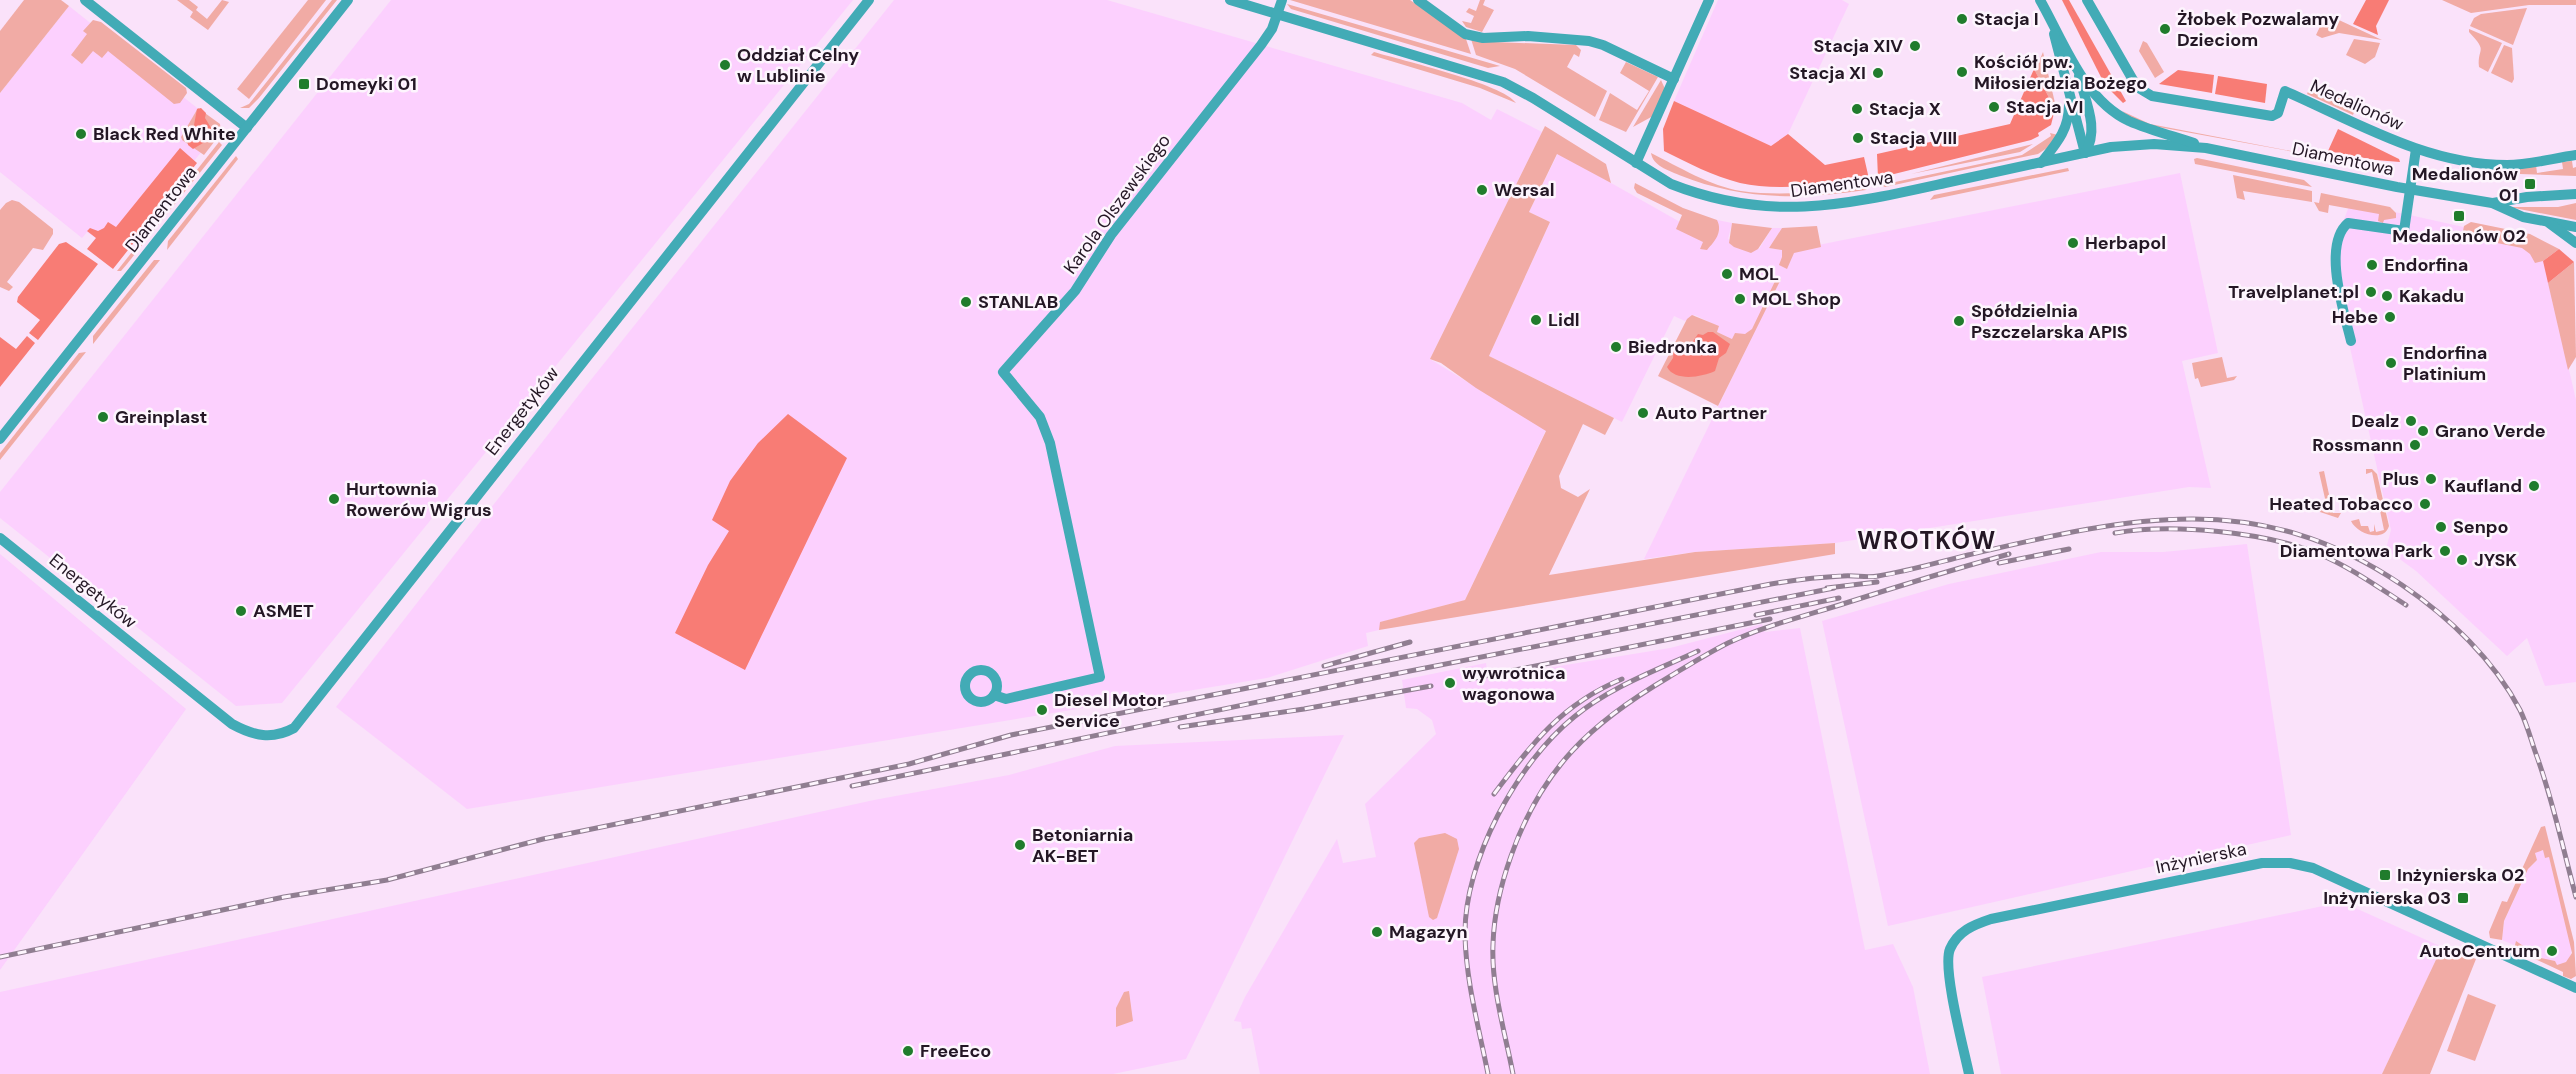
<svg xmlns="http://www.w3.org/2000/svg" width="2576" height="1074" viewBox="0 0 2576 1074" font-family="'DM Sans',sans-serif">
  <style>
    .built { fill: #fcd0fe }
    .green { fill: #f1aba5 }
    .forest { fill: #f87c75 }
    .lines { fill: none; stroke-linecap: round; stroke-linejoin: round }
    .minor { stroke: #42abb6; stroke-width: 10 }
    .rail-casing { stroke: #907e91; stroke-width: 5 }
    .rail { stroke: #fdf5fd; stroke-width: 3; stroke-dasharray: 9; stroke-linecap: butt }
    .poi-dot { fill: #207c2c; stroke: #fdf5fd; stroke-width: 2 }
    .labels { text-anchor: middle; stroke-width: 5; stroke-linejoin: round; paint-order: stroke }
    .poi-label { font-size: 18px; font-weight: bold; fill: #241725; stroke: #fdf5fd; text-anchor: start }
    .street-label { font-size: 18px; fill: #241725; stroke: #fdf5fd }
    .district-label { font-size: 24px; font-weight: bold; letter-spacing: 1.5px; fill: #241725; stroke: #fdf5fd }
  </style>
  <rect width="100%" height="100%" fill="#fae2fa"/>
  <g class="built">
    <polygon points="391,0 853,0 282,703 236,706 0,518 0,492"/>
    <polygon points="894,0 1107,0 1462,103 1491,120 1497,109 1542,132 1430,359 1546,430 1465,600 1381,622 1379,630 1366,633 1368,646 1267,678 467,809 336,707 578,396"/>
    <polygon points="1718,0 1842,0 1849,4 1788,134 1771,146 1674,101"/>
    <polygon points="69,6 221,127 114,262 91,244 96,238 87,232 82,238 0,172 0,93"/>
    <polygon points="1558,153 1712,240 1709,248 1719,232 1717,220 1732,223 1728,239 1759,249 1772,228 1782,228 1769,248 1782,250 1783,257 1793,250 2180,173 2218,353 2182,361 2211,488 2189,487 1835,543 1695,552 1644,559 1751,339 1732,339 1717,332 1719,327 1695,315 1685,321 1674,316 1622,422 1489,356 1550,222 1529,212"/>
    <polygon points="2350,204 2405,214 2540,244 2576,400 2576,682 2545,686 2527,638 2507,656 2416,571 2386,549 2391,530 2335,281 2341,227"/>
    <polygon points="2247,544 2291,835 1888,926 1822,621 1949,584 2101,552 2163,552"/>
    <polygon points="0,554 186,709 0,970"/>
    <polygon points="1762,624 1765,632 1800,628 1865,950 1893,944 1913,987 1930,1074 1260,1074 1251,1028 1242,1029 1241,1022 1234,1021 1245,997 1337,839 1343,863 1376,857 1365,804 1436,734 1432,720 1417,709 1406,708 1402,680 1486,663 1488,679 1541,669 1670,648"/>
    <polygon points="1344,735 1186,1059 1113,1074 0,1074 0,992 874,800 1009,775 1115,746"/>
    <polygon points="2543,850 2549,857 2572,947 2570,958 2566,962 2556,966 2516,942 2514,945 2502,940 2504,921 2528,869 2537,860 2535,852"/>
    <polygon points="2342,902 2442,947 2382,1074 2001,1074 1982,977"/>
  </g>
  <g class="green">
    <polygon points="24,0 61,0 69,6 0,93 0,31"/>
    <polygon points="177,0 189,0 198,7 196,10 207,19 222,0 229,2 208,30 190,17 193,12"/>
    <polygon points="308,0 326,0 249,99 237,89"/>
    <polygon points="332,0 337,0 259,98 249,108 240,108 249,104"/>
    <polygon points="1290,0 1410,0 1466,39 1471,54"/>
    <polygon points="1480,0 1485,0 1483,5 1494,10 1482,32 1466,27 1462,21 1471,23 1474,16 1466,12 1469,8 1476,11"/>
    <polygon points="2442,0 2576,0 2576,5 2529,5 2471,13"/>
    <polygon points="1287,4 1500,66 1488,68 1291,9"/>
    <polygon points="2527,8 2513,45 2470,26 2474,18 2481,14"/>
    <polygon points="2326,14 2382,40 2339,33 2322,38 2316,35"/>
    <polygon points="93,20 101,22 186,88 187,93 180,103 174,104 108,51 102,58 93,51 82,64 71,55 87,34 83,31"/>
    <path d="M2469 29 2502 43 2488 72 2479 67C2477 47 2489 53 2469 32Z"/>
    <polygon points="1471,39 1494,42 1576,45 1581,50 1579,57 1574,54 1567,67 1607,91 1595,117 1515,69 1476,55"/>
    <polygon points="2354,39 2380,43 2375,57 2365,64 2346,55"/>
    <polygon points="2143,41 2147,43 2164,72 2155,78 2139,51"/>
    <polygon points="2504,45 2512,48 2514,79 2512,83 2491,73"/>
    <path d="M1374 52C1400 60 1504 84 1516 103L1480 88 1371 55Z"/>
    <polygon points="2043,52 2055,103 2055,109 2035,71"/>
    <polygon points="1626,62 1658,77 1626,132 1599,120 1610,93 1637,110 1649,91 1620,73"/>
    <polygon points="1661,80 1665,89 1653,116 1633,127"/>
    <polygon points="2311,85 2357,105 2353,115 2307,94"/>
    <polygon points="198,108 220,124 221,133 204,155 182,140 181,137"/>
    <polygon points="2122,111 2150,124 2322,157 2153,126 2131,118"/>
    <polygon points="1545,126 1606,164 1611,183 1557,154 1529,212 1550,222 1489,356 1614,418 1605,435 1583,424 1559,476 1561,488 1578,497 1590,489 1549,575 1695,552 1835,543 1835,554 1379,630 1380,622 1465,600 1546,431 1476,388 1441,363 1430,359"/>
    <polygon points="2050,133 2058,135 2050,146 2038,154 1885,187 1881,185 2022,155 2051,136"/>
    <polygon points="219,142 222,145 127,264 121,271 117,271"/>
    <polygon points="2033,144 2020,152 1911,174"/>
    <path d="M1651 153C1679 167 1710 186 1741 191 1784 197 1827 191 1869 186L1866 190C1801 200 1741 200 1679 175 1668 170 1653 166 1651 153Z"/>
    <polygon points="236,156 238,159 167,250 168,241"/>
    <polygon points="2197,158 2304,180 2312,187 2195,164 2194,159"/>
    <polygon points="2572,161 2573,168 2576,167 2576,176 2520,174 2520,168 2536,165 2537,173 2563,169 2562,162"/>
    <polygon points="2068,168 2069,171 1930,200 1934,195"/>
    <polygon points="2233,175 2312,191 2312,202 2243,191 2245,200 2237,198"/>
    <path d="M1635 183 1683 208 1717 220C1723 232 1715 241 1707 250L1700 249 1703 242 1676 229 1682 215 1637 193 1634 188Z"/>
    <polygon points="2321,193 2390,207 2396,213 2396,218 2384,220 2383,223 2378,221 2379,214 2329,205 2328,213 2319,211 2314,202 2319,203"/>
    <polygon points="12,200 19,202 53,229 53,234 43,250 33,248 7,282 13,287 9,291 0,287 0,210 6,203"/>
    <polygon points="2576,203 2576,220 2509,207 2558,207"/>
    <polygon points="2471,222 2530,234 2559,249 2543,261 2535,263 2530,254 2522,248 2462,236 2464,226"/>
    <polygon points="1732,223 1772,228 1758,249 1751,253 1734,247 1729,243"/>
    <polygon points="1817,226 1821,247 1794,253 1787,269 1779,265 1782,257 1782,250 1769,248 1782,228"/>
    <polygon points="154,260 160,260 93,344 93,336"/>
    <polygon points="2574,262 2576,357 2568,370 2548,283"/>
    <polygon points="1777,277 1781,279 1718,406 1658,376 1687,319 1692,315 1719,326 1717,332 1732,339 1735,333 1745,334 1752,329"/>
    <polygon points="86,352 0,460 0,453 79,353"/>
    <polygon points="2222,357 2227,378 2237,376 2234,380 2201,387 2198,378 2195,379 2192,363"/>
    <path d="M2366 469H2372L2377 474 2389 526C2384 543 2357 534 2351 521L2359 519 2361 526H2368L2370 532 2374 531V524L2376 532 2384 530 2372 472 2366 474Z"/>
    <polygon points="2324,471 2333,513 2341,513 2338,518 2320,512 2316,507 2326,503 2319,472"/>
    <polygon points="2545,826 2574,942 2576,976 2571,979 2563,976 2563,972 2514,949 2516,941 2541,958 2555,961 2557,965 2566,962 2572,953 2549,857 2545,858 2543,850 2535,853 2537,860 2528,869 2504,921 2502,940 2490,938 2489,932 2502,901 2507,902 2541,827"/>
    <polygon points="1445,833 1457,839 1459,849 1437,918 1433,920 1429,917 1414,843 1419,838"/>
    <polygon points="2442,947 2476,959 2430,1074 2382,1074"/>
    <polygon points="1129,991 1133,1021 1116,1027 1116,1008 1124,992"/>
    <polygon points="2468,994 2496,1005 2475,1061 2447,1051"/>
  </g>
  <g class="forest">
    <polygon points="2062,0 2069,0 2126,101 2123,103 2105,85"/>
    <polygon points="2366,0 2389,0 2376,26 2378,35 2353,24"/>
    <polygon points="2034,69 2055,109 2051,125 2038,133 2039,136 2031,140 1878,178 1877,154 2010,124"/>
    <polygon points="2178,70 2214,75 2212,93 2159,84"/>
    <polygon points="2218,76 2267,84 2265,103 2215,94"/>
    <path d="M1674 101 1771 146 1788 134 1825 165 1864 157 1869 179C1830 184 1779 192 1740 183 1713 176 1688 163 1664 151L1663 129Z"/>
    <polygon points="201,108 206,113 205,118 213,131 208,140 193,149 188,145 187,135 194,125 197,109"/>
    <polygon points="2338,129 2399,159 2400,162 2375,160 2328,151"/>
    <polygon points="180,148 197,163 113,269 87,249 96,238 87,231 90,228 98,231 104,228 108,222 116,227"/>
    <polygon points="66,242 98,264 38,340 29,333 40,320 17,302 18,297 59,244"/>
    <polygon points="2559,249 2574,262 2548,283 2543,261"/>
    <path d="M1708 332H1713L1730 344 1726 353 1719 358 1715 371C1702 377 1675 382 1667 367L1673 358 1674 348 1677 345 1689 347 1698 334 1703 335Z"/>
    <polygon points="27,336 35,343 0,387 0,337 16,349"/>
    <polygon points="788,414 847,458 745,670 675,633 708,565 729,531 712,520 730,481 758,443"/>
  </g>
  <g class="lines">
    <g class="minor">
      <polyline points="85,0 247,128"/>
      <path d="M1230 0 1503 82 1533 98 1671 184C1770 223 1845 205 1945 183 2001 171 2056 159 2111 147L2154 144 2206 148 2397 187 2492 203 2523 217 2576 227"/>
      <polyline points="1418,0 1465,34 1483,38 1528,36 1589,41 1603,45 1674,79"/>
      <path d="M2040 0C2064 42 2083 99 2129 121 2149 130 2173 136 2194 143"/>
      <path d="M2087 0 2137 87 2152 96 2272 116 2278 113 2285 91C2356 122 2427 165 2507 165 2530 165 2554 158 2576 155"/>
      <polyline points="2054,34 2085,153"/>
      <path d="M2079 76C2085 101 2100 129 2085 153"/>
      <polyline points="1636,163 1709,0"/>
      <path d="M2041 163C2056 144 2069 130 2069 105"/>
      <polyline points="2493,203 2527,197 2576,194"/>
      <polyline points="2549,223 2576,243"/>
      <path d="M2351 341C2344 312 2322 245 2348 223L2404 231 2416 149"/>
      <polyline points="0,439 348,0"/>
      <path d="M0 538 232 724C254 736 272 740 294 728L869 0"/>
      <circle cx="981" cy="686" r="16"/>
      <polyline points="994,695 1006,699 1100,677 1050,443 1040,417 1003,372 1075,291 1111,235 1261,45 1272,29 1282,0"/>
      <path d="M1969 1074C1964 1050 1942 968 1950 949 1958 931 1973 925 1991 919L2262 863H2290L2313 868 2576 988"/>
    </g>
    <g class="rail-casing">
      <g id="rail">
        <path d="M2115 533C2172 523 2266 532 2319 554 2350 567 2378 587 2406 605"/>
        <polyline points="1999,563 2069,549"/>
        <polyline points="1827,588 1877,582"/>
        <polyline points="1756,615 1839,598"/>
        <polyline points="1324,666 1410,642"/>
        <polyline points="1470,679 1770,619"/>
        <polyline points="1180,727 1304,709 1431,686"/>
        <polyline points="852,786 1364,680 1834,588"/>
        <path d="M1494 794C1532 743 1562 704 1622 679"/>
        <path d="M0 957 284 897 387 880 543 839 909 764 1011 735 1771 584C1795 580 1819 577 1843 576 1855 575 1867 578 1878 576 1909 571 1939 562 1968 555 2127 518 2256 486 2402 585 2449 617 2494 660 2520 710 2527 724 2531 740 2536 754 2553 800 2563 849 2576 897"/>
        <path d="M1488 1074C1479 1028 1466 982 1465 935 1464 861 1517 763 1574 717 1610 687 1657 670 1698 651"/>
        <path d="M1513 1074C1505 1032 1491 987 1493 944 1494 914 1501 884 1511 856 1542 768 1591 723 1669 677 1689 665 1708 653 1728 643 1766 625 1809 615 1849 602 1902 585 1955 569 2009 554"/>
      </g>
    </g>
    <use href="#rail" class="rail"/>
  </g>
  <g class="poi-dot">
    <circle cx="1962" cy="19" r="6"/>
    <circle cx="2165" cy="29" r="6"/>
    <circle cx="1915" cy="46" r="6"/>
    <circle cx="725" cy="65" r="6"/>
    <circle cx="1962" cy="72" r="6"/>
    <circle cx="1878" cy="73" r="6"/>
    <rect x="298" y="78" width="12" height="12" rx="3"/>
    <circle cx="1994" cy="107" r="6"/>
    <circle cx="1857" cy="109" r="6"/>
    <circle cx="81" cy="134" r="6"/>
    <circle cx="1858" cy="138" r="6"/>
    <rect x="2524" y="178" width="12" height="12" rx="3"/>
    <circle cx="1482" cy="190" r="6"/>
    <rect x="2453" y="210" width="12" height="12" rx="3"/>
    <circle cx="2073" cy="243" r="6"/>
    <circle cx="2372" cy="265" r="6"/>
    <circle cx="1727" cy="274" r="6"/>
    <circle cx="2371" cy="292" r="6"/>
    <circle cx="2387" cy="296" r="6"/>
    <circle cx="1740" cy="299" r="6"/>
    <circle cx="966" cy="302" r="6"/>
    <circle cx="2390" cy="317" r="6"/>
    <circle cx="1536" cy="320" r="6"/>
    <circle cx="1959" cy="321" r="6"/>
    <circle cx="1616" cy="347" r="6"/>
    <circle cx="2391" cy="363" r="6"/>
    <circle cx="1643" cy="413" r="6"/>
    <circle cx="103" cy="417" r="6"/>
    <circle cx="2411" cy="421" r="6"/>
    <circle cx="2423" cy="431" r="6"/>
    <circle cx="2415" cy="445" r="6"/>
    <circle cx="2431" cy="479" r="6"/>
    <circle cx="2534" cy="486" r="6"/>
    <circle cx="334" cy="499" r="6"/>
    <circle cx="2425" cy="504" r="6"/>
    <circle cx="2441" cy="527" r="6"/>
    <circle cx="2445" cy="551" r="6"/>
    <circle cx="2462" cy="560" r="6"/>
    <circle cx="241" cy="611" r="6"/>
    <circle cx="1450" cy="683" r="6"/>
    <circle cx="1042" cy="710" r="6"/>
    <circle cx="1020" cy="845" r="6"/>
    <rect x="2379" y="869" width="12" height="12" rx="3"/>
    <rect x="2457" y="892" width="12" height="12" rx="3"/>
    <circle cx="1377" cy="932" r="6"/>
    <circle cx="2552" cy="951" r="6"/>
    <circle cx="908" cy="1051" r="6"/>
  </g>
  <g class="labels">
    <g class="poi-label">
      <text x="1974" y="25">Stacja I</text>
      <text x="2177" y="25">Żłobek Pozwalamy<tspan x="2177" dy="21">Dzieciom</tspan></text>
      <text x="1903" y="52" text-anchor="end">Stacja XIV</text>
      <text x="737" y="61">Oddział Celny<tspan x="737" dy="21">w Lublinie</tspan></text>
      <text x="1974" y="68">Kościół pw.<tspan x="1974" dy="21">Miłosierdzia Bożego</tspan></text>
      <text x="1866" y="79" text-anchor="end">Stacja XI</text>
      <text x="316" y="90">Domeyki 01</text>
      <text x="2006" y="113">Stacja VI</text>
      <text x="1869" y="115">Stacja X</text>
      <text x="93" y="140">Black Red White</text>
      <text x="1870" y="144">Stacja VIII</text>
      <text x="2518" y="180" text-anchor="end">Medalionów<tspan x="2518" dy="21">01</tspan></text>
      <text x="1494" y="196">Wersal</text>
      <text x="2459" y="242" text-anchor="middle">Medalionów 02</text>
      <text x="2085" y="249">Herbapol</text>
      <text x="2384" y="271">Endorfina</text>
      <text x="1739" y="280">MOL</text>
      <text x="2359" y="298" text-anchor="end">Travelplanet.pl</text>
      <text x="2399" y="302">Kakadu</text>
      <text x="1752" y="305">MOL Shop</text>
      <text x="978" y="308">STANLAB</text>
      <text x="1971" y="317">Spółdzielnia<tspan x="1971" dy="21">Pszczelarska APIS</tspan></text>
      <text x="2378" y="323" text-anchor="end">Hebe</text>
      <text x="1548" y="326">Lidl</text>
      <text x="1628" y="353">Biedronka</text>
      <text x="2403" y="359">Endorfina<tspan x="2403" dy="21">Platinium</tspan></text>
      <text x="1655" y="419">Auto Partner</text>
      <text x="115" y="423">Greinplast</text>
      <text x="2399" y="427" text-anchor="end">Dealz</text>
      <text x="2435" y="437">Grano Verde</text>
      <text x="2403" y="451" text-anchor="end">Rossmann</text>
      <text x="2419" y="485" text-anchor="end">Plus</text>
      <text x="2522" y="492" text-anchor="end">Kaufland</text>
      <text x="346" y="495">Hurtownia<tspan x="346" dy="21">Rowerów Wigrus</tspan></text>
      <text x="2413" y="510" text-anchor="end">Heated Tobacco</text>
      <text x="2453" y="533">Senpo</text>
      <text x="2433" y="557" text-anchor="end">Diamentowa Park</text>
      <text x="2474" y="566">JYSK</text>
      <text x="253" y="617">ASMET</text>
      <text x="1462" y="679">wywrotnica<tspan x="1462" dy="21">wagonowa</tspan></text>
      <text x="1054" y="706">Diesel Motor<tspan x="1054" dy="21">Service</tspan></text>
      <text x="1032" y="841">Betoniarnia<tspan x="1032" dy="21">AK-BET</tspan></text>
      <text x="2397" y="881">Inżynierska 02</text>
      <text x="2451" y="904" text-anchor="end">Inżynierska 03</text>
      <text x="1389" y="938">Magazyn</text>
      <text x="2540" y="957" text-anchor="end">AutoCentrum</text>
      <text x="920" y="1057">FreeEco</text>
    </g>
    <g class="street-label">
      <text transform="translate(2357 105) rotate(24)" y="6">Medalionów</text>
      <text transform="translate(2343 159) rotate(12)" y="6">Diamentowa</text>
      <text transform="translate(1842 184) rotate(-8)" y="6">Diamentowa</text>
      <text transform="translate(1117 204) rotate(-54)" y="6">Karola Olszewskiego</text>
      <text transform="translate(161 209) rotate(-52)" y="6">Diamentowa</text>
      <text transform="translate(522 411) rotate(-52)" y="6">Energetyków</text>
      <text transform="translate(93 591) rotate(39)" y="6">Energetyków</text>
      <text transform="translate(2201 858) rotate(-12)" y="6">Inżynierska</text>
    </g>
    <g class="district-label">
      <text x="1927" y="549">WROTKÓW</text>
    </g>
  </g>
</svg>
